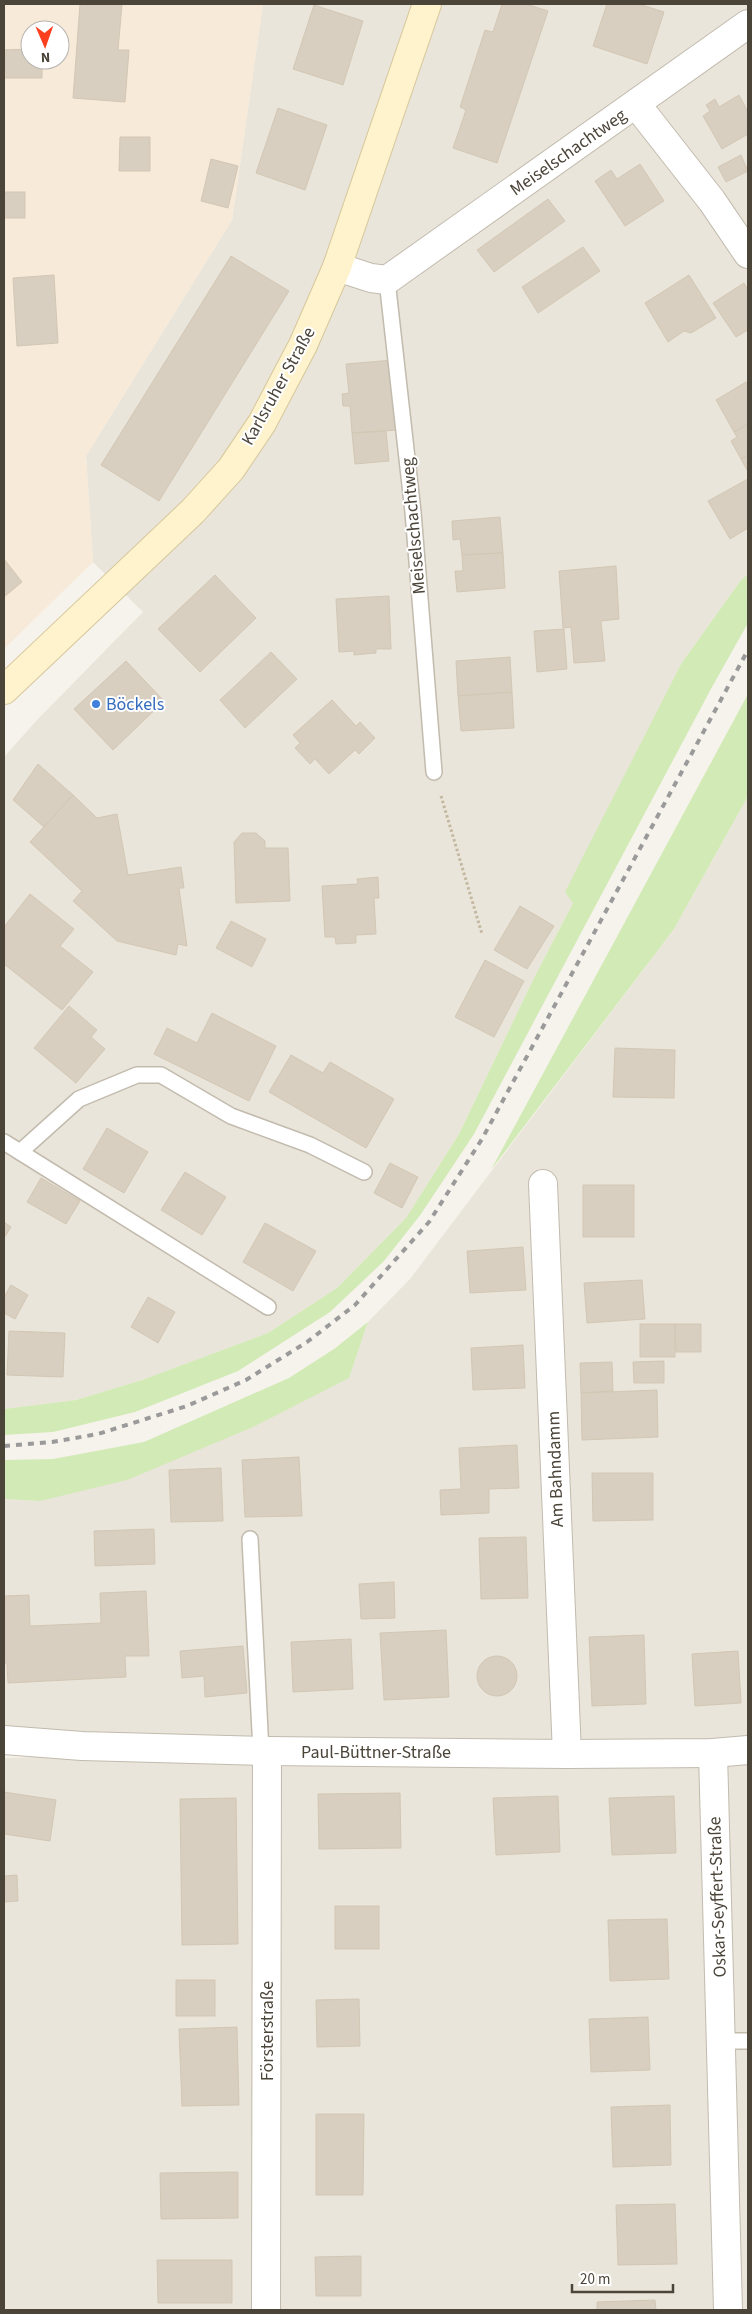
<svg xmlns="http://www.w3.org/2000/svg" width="752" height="2314" viewBox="0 0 752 2314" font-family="'Source Sans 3',sans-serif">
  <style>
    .residential { fill: #eae5da }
    .commercial { fill: #f7ead8; fill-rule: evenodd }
    .green { fill: #d2eab5 }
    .building { fill: #d8cfc1; stroke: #d3c7b4 }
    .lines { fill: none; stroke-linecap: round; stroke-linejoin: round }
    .service-casing { stroke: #c2bbae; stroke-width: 18 }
    .minor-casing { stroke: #c2bbae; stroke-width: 30 }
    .secondary-casing { stroke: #d6c79b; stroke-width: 30 }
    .path { stroke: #c4b79f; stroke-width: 3; stroke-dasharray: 2.5 2.5; stroke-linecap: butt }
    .service { stroke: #fff; stroke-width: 15 }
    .minor { stroke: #fff; stroke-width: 28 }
    .secondary { stroke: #fff3cd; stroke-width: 28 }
    .rail { stroke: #9a9a9a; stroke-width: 4; stroke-dasharray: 6 6; stroke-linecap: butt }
    .shop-dot { fill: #3f7fe0; stroke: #fff; stroke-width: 2 }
    .labels { text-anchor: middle; stroke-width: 4; stroke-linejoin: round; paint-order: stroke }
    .street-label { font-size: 18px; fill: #4b4439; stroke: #fff }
    .shop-label { font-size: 18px; fill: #366cbe; stroke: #fff; text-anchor: start }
  </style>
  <rect width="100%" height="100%" fill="#f6f3ec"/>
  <g class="residential">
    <polygon points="263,4 748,4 748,574 741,580 681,664 640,746 573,903 534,978 459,1134 406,1218 337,1288 268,1333 142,1380 76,1400 4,1409 4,757 37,720 143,612 93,562 86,456 232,220"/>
    <polygon points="748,796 748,2310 4,2310 4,1758 260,1751 4,1727 4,1499 40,1501 349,1378 368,1322 410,1279 674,929"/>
  </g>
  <path class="commercial" d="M4 4H263L232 220 86 456 93 562 4 649ZM30 30H60V60H30Z"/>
  <g class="green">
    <polygon points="748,574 748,623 712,687 474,1134 421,1214 384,1261 330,1312 238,1371 135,1412 53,1432 4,1435 4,1409 76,1400 142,1380 268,1333 337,1288 406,1218 459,1134 534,978 573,903 565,892 681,664 741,580"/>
    <polygon points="748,694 748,796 674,929 491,1170"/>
    <polygon points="368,1322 349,1378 253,1427 127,1480 40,1501 4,1499 4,1460 53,1459 144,1442 289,1378 334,1349"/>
  </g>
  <g class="building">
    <polygon points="80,4 122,4 118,50 129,50 125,102 73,98"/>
    <polygon points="502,4 526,4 548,11 497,163 453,148 466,110 460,107 485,30 493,32"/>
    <polygon points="607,4 639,4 664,12 647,64 593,46"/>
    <polygon points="314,5 363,21 343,85 293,69"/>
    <polygon points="30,49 30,60 42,60 42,78 4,78 4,50"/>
    <polygon points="739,95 748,112 748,134 722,149 703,116 710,111 706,105 715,99 719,107"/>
    <polygon points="278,108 327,125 305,190 256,173"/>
    <polygon points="120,137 150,137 150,171 119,171"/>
    <polygon points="741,155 748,171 726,182 718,167"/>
    <polygon points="211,159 238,166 228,208 201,201"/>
    <polygon points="640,164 664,201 625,226 595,181 611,170 617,179"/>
    <rect x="4" y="192" width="21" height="26"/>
    <polygon points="548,199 565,221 494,272 477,250"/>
    <polygon points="583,247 600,271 538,313 522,287"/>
    <polygon points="231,256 289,291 159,501 101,465"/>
    <polygon points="54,275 58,343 17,346 13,278"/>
    <polygon points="689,275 716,318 691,333 684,331 668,342 645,303"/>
    <polygon points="744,283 748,290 748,330 736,337 713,303"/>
    <polygon points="393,360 399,430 352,433 350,406 343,406 342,394 349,393 346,364"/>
    <polygon points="746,382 748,386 748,424 734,432 716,400"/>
    <polygon points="748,424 748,455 741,459 731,441 737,437 734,432"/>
    <polygon points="386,431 389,461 355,464 352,433"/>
    <polygon points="748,455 748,472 741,459"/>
    <polygon points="748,479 748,528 730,539 708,501"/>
    <polygon points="500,517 503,553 462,555 460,539 453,540 452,521"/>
    <polygon points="503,553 505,588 457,592 455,571 463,571 462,555"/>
    <polygon points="4,559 22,582 4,597"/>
    <polygon points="616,566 619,619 601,621 605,661 574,663 571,627 563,628 559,571"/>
    <polygon points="215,575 256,618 200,672 158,629"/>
    <polygon points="389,596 391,649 376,649 376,653 354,655 354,651 339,652 336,599"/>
    <polygon points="564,629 567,669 537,672 534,631"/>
    <polygon points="271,652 297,679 245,728 220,700"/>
    <polygon points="510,657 512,692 458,696 456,661"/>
    <polygon points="126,661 164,701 113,750 74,709"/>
    <polygon points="512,692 514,728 461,731 458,696"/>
    <polygon points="332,700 356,726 360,722 375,738 359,754 355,750 329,774 315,759 310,764 295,748 300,743 293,735"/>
    <polygon points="38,764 73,795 44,827 13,800"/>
    <polygon points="73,795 97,818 117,814 128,875 181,867 184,888 179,888 187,946 178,944 176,955 117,941 73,901 82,891 30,842"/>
    <polygon points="242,833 256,833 265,841 265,848 288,848 290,901 236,903 234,842"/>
    <polygon points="378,877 379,898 374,898 376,934 356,935 356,943 336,944 335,937 325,937 322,886 358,884 357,879"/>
    <polygon points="30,894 74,929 60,946 93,972 62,1010 4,964 4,927"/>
    <polygon points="520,906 554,926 527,969 494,950"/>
    <polygon points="231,921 266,939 252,967 216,948"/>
    <polygon points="485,960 524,981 494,1037 455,1017"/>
    <polygon points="69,1006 97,1030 91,1037 105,1049 76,1083 34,1048"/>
    <polygon points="212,1013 276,1046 249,1101 154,1054 167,1028 197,1043"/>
    <polygon points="615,1048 675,1050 674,1098 613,1097"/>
    <polygon points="291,1055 323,1073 330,1062 394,1099 366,1148 269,1092"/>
    <polygon points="107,1128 148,1152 124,1193 83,1169"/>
    <polygon points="390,1163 418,1177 402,1208 374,1193"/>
    <polygon points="185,1172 226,1197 202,1235 161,1210"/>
    <polygon points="41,1178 80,1201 66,1224 27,1202"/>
    <rect x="583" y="1185" width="51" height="52"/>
    <polygon points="4,1222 11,1227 4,1238"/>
    <polygon points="265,1223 316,1251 293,1291 243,1262"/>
    <polygon points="523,1247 526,1290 470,1293 467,1251"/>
    <polygon points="642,1280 645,1319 587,1323 584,1283"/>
    <polygon points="11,1285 28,1295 15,1319 4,1313 4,1297"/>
    <polygon points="148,1297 175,1312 158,1343 131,1327"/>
    <rect x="640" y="1324" width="35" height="33"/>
    <polygon points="675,1324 701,1324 701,1352 676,1352"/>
    <polygon points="9,1331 65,1333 63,1377 7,1375"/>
    <polygon points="523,1345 525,1388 473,1390 471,1348"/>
    <polygon points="664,1361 664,1383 634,1383 633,1362"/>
    <polygon points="612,1362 613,1391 581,1393 580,1363"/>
    <polygon points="657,1390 658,1437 582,1440 581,1393"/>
    <polygon points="517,1445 519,1488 489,1489 489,1513 441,1515 440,1490 461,1489 459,1448"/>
    <polygon points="299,1457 302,1516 245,1517 242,1460"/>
    <polygon points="221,1468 223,1521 171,1522 169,1470"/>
    <polygon points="592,1473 653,1473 653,1520 593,1521"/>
    <polygon points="154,1529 155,1564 95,1566 94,1531"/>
    <polygon points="526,1537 528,1598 481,1599 479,1538"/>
    <polygon points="394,1582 395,1618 361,1619 359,1584"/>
    <polygon points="146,1591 149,1656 125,1656 126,1677 8,1683 7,1663 4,1663 4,1596 29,1595 30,1626 101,1623 100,1593"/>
    <polygon points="446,1630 449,1697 384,1700 380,1633"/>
    <polygon points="644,1635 646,1704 592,1706 589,1637"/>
    <polygon points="351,1639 353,1689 293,1692 291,1642"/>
    <polygon points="243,1646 247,1693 205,1697 204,1676 182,1678 180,1651"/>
    <polygon points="738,1651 741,1703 695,1706 692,1654"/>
    <circle cx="497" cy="1676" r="20"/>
    <polygon points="4,1792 56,1800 50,1841 4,1834"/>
    <polygon points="400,1793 401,1848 319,1849 318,1794"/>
    <polygon points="558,1796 560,1852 496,1855 493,1798"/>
    <polygon points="674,1796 676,1853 612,1855 609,1798"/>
    <polygon points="236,1798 238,1944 182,1945 180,1799"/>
    <polygon points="17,1875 18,1901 4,1902 4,1876"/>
    <rect x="335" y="1906" width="44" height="43"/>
    <polygon points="667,1919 669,1979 610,1981 608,1920"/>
    <rect x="176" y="1980" width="39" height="36"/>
    <polygon points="359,1999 360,2046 317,2047 316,2000"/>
    <polygon points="648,2017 650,2070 591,2072 589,2019"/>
    <polygon points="237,2027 239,2105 182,2106 179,2029"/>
    <polygon points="670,2105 671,2165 613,2167 611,2107"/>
    <polygon points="316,2114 364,2114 363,2195 316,2195"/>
    <polygon points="238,2172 238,2218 161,2219 160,2173"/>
    <polygon points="675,2204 677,2264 618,2265 616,2205"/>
    <polygon points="361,2256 361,2296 316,2296 315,2257"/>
    <polygon points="157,2260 232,2260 232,2303 158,2303"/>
    <polygon points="655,2300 656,2310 597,2310 597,2302"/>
  </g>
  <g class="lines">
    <g class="service-casing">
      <g id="service">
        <polyline points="387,280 413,512 434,772"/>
        <polyline points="4,1142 20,1152 79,1099 137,1075 161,1075 231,1116 310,1145 364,1172"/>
        <polyline points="20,1152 268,1307"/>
        <polyline points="250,1539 261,1751"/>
        <polyline points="722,2041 748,2041"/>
      </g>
    </g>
    <g class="minor-casing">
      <g id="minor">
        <polyline points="636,104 712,201 748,254"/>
        <polyline points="337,267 371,278 387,280 748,24"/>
        <polyline points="543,1184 567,1754"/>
        <polyline points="4,1740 82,1746 267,1751 567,1754 713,1753 748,1750"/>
        <polyline points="713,1753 728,2310"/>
        <polyline points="266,2310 267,1751"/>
      </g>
    </g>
    <g class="secondary-casing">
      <polyline id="secondary" points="4,690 193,511 231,469 262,423 303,345 337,267 427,4"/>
    </g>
    <polyline class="path" points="441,796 482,934"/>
    <use href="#service" class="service"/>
    <use href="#minor" class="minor"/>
    <use href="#secondary" class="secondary"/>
    <polyline class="rail" points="4,1446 52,1442 98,1434 187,1406 246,1380 307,1342 355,1305 429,1222 482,1139 748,650"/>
  </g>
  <circle class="shop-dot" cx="96" cy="704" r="5"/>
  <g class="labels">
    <g class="street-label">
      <text transform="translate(568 152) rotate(-35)" y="6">Meiselschachtweg</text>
      <text transform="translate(278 386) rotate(-61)" y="6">Karlsruher Straße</text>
      <text transform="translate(413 526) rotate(-95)" y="6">Meiselschachtweg</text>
      <text transform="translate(555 1469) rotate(-92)" y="6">Am Bahndamm</text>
      <text x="376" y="1758">Paul-Büttner-Straße</text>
      <text transform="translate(717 1897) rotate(-92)" y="6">Oskar-Seyffert-Straße</text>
      <text transform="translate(267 2031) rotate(-90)" y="6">Försterstraße</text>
    </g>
    <g class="shop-label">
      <text x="106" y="710">Böckels</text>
    </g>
  </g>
  <rect width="752" height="2314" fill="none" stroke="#4b4439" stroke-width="10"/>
  <g transform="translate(45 45) rotate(178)"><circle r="24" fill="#ffffff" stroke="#b7b4b0"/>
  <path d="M0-4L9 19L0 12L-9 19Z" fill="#fc3f1d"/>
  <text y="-8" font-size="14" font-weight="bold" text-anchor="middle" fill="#4b4439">N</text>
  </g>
  <path d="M572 2284v8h101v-8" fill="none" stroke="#4b4439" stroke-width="2.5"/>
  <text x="580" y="2284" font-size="15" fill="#4b4439" stroke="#ffffff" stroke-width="4" paint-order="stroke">20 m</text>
</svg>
